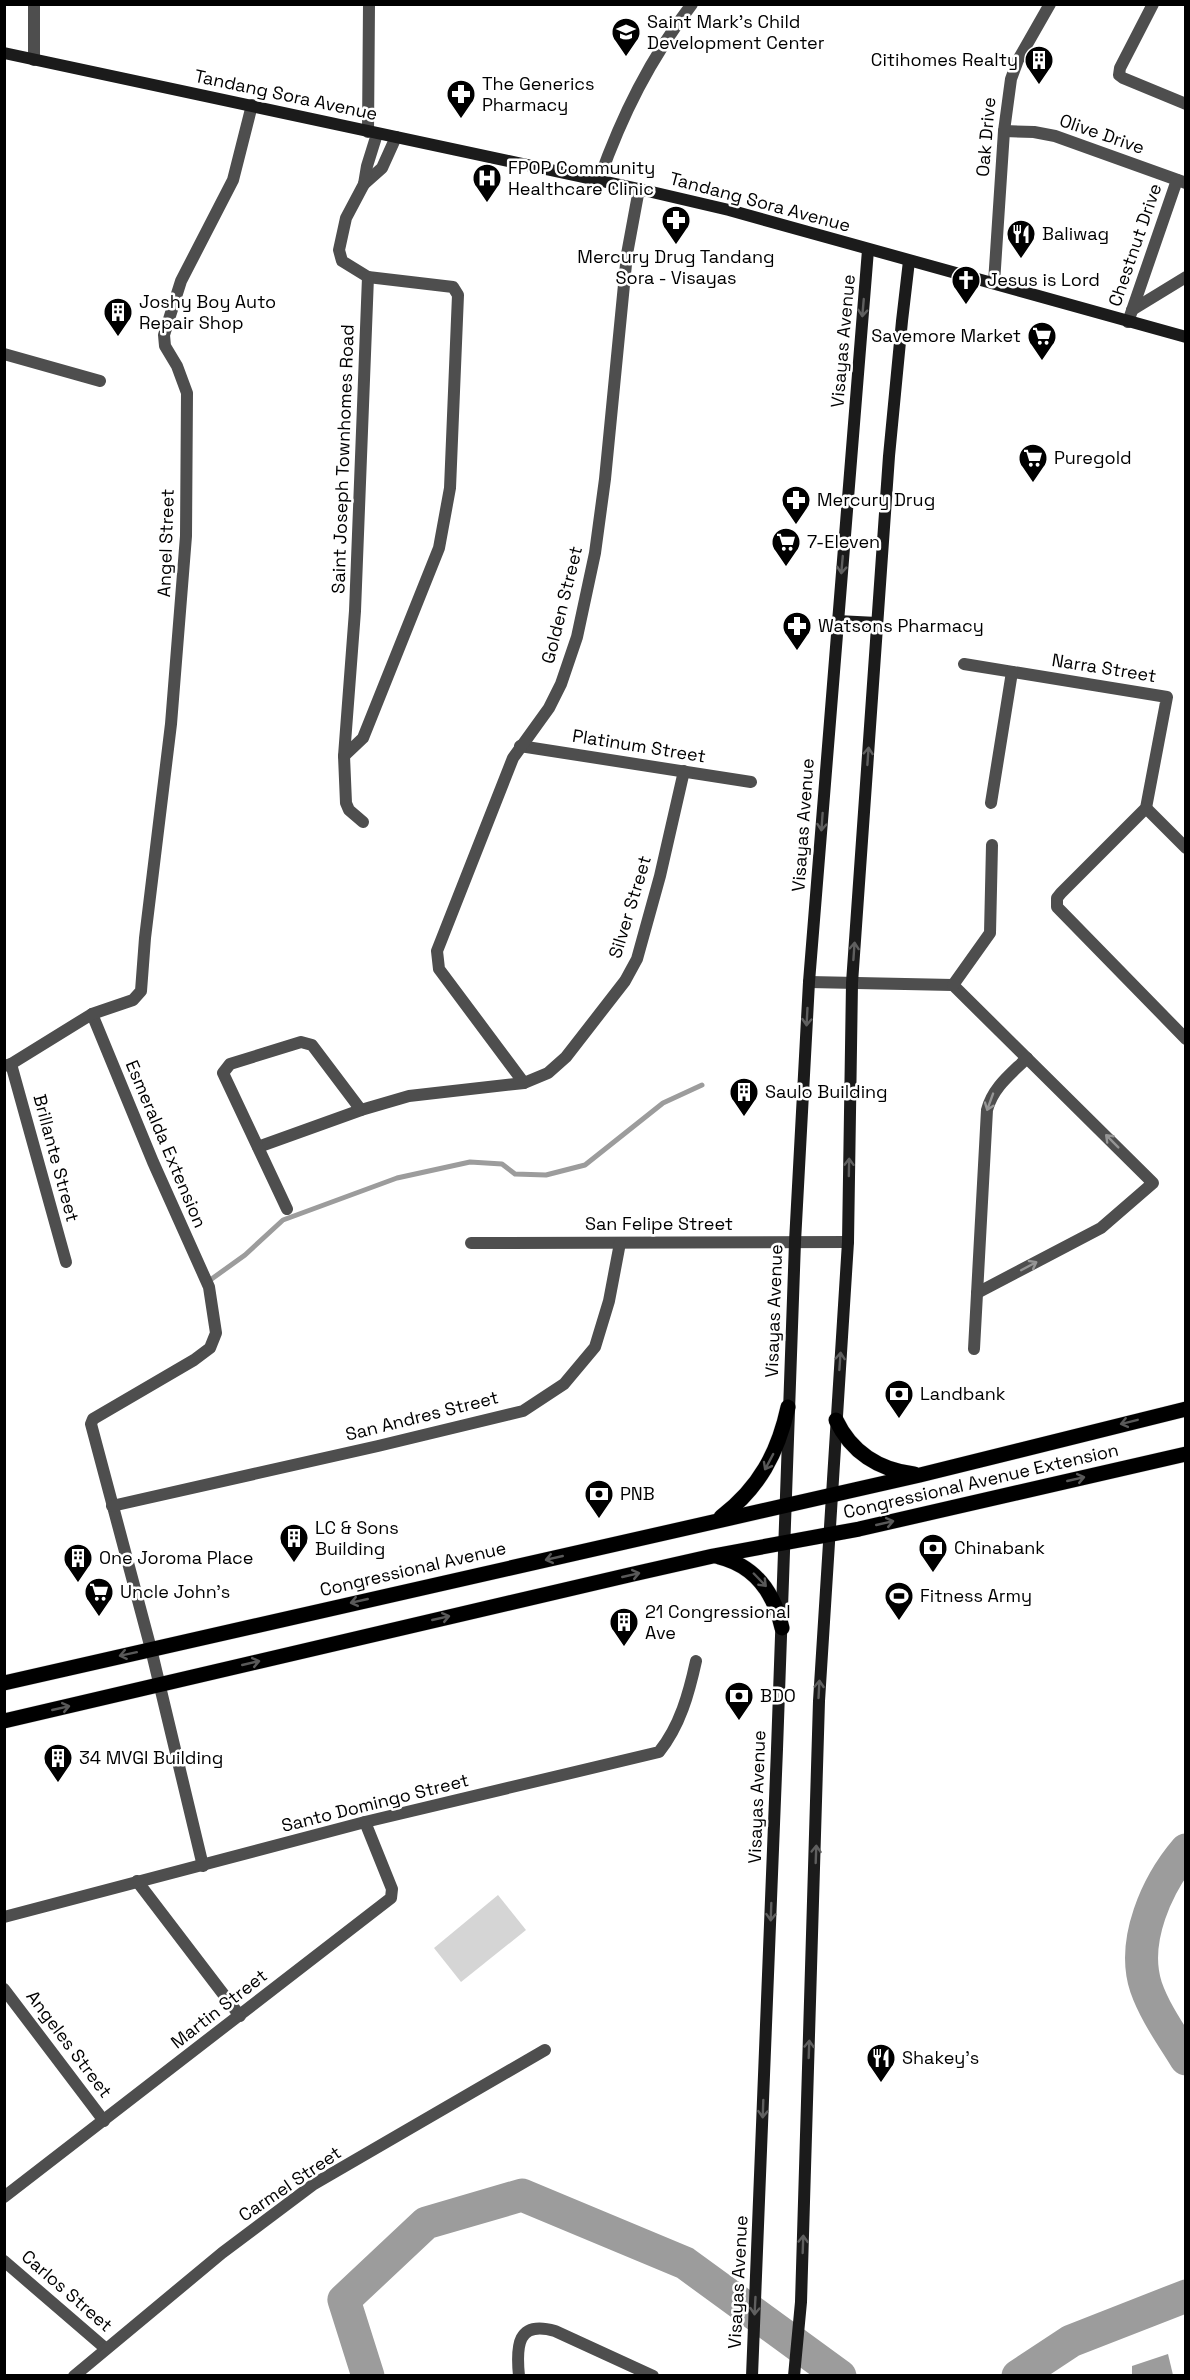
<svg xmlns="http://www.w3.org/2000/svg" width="1190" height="2380" viewBox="0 0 1190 2380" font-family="'Space Grotesk',sans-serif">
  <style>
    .green { fill: #d5d5d5 }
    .water { fill: #9c9c9c }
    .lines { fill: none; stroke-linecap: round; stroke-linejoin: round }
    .stream { stroke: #9c9c9c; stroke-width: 5 }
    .river { stroke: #9c9c9c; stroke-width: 33 }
    .primary-casing { stroke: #dbdbdb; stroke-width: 16 }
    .street { stroke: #4e4e4e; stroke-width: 12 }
    .secondary { stroke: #1b1b1b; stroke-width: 12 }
    .primary { stroke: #000; stroke-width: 15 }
    .oneway { stroke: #5f5f5f }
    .oneway2 { stroke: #959595 }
    .oneway3 { stroke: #595959 }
    .labels { text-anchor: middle; stroke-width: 5; stroke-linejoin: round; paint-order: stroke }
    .poi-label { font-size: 18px; fill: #000; stroke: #fff; text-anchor: start }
    .street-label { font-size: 18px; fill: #000; stroke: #fff }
  </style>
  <rect width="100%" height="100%" fill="#fff"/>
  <polygon class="green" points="498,1895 526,1930 461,1982 434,1948"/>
  <polygon class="water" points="1168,2354 1173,2375 1132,2375 1132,2366"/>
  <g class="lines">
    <polyline class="stream" points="206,1283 245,1255 283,1220 397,1178 470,1162 502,1164 515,1174 546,1175 585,1165 663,1103 702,1085"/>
    <g class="river">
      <path d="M1186 1850C1157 1884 1131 1941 1146 1987 1155 2013 1172 2036 1186 2059"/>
      <polyline points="368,2376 344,2300 426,2223 522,2195 685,2263 840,2376"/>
      <polyline points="1018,2376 1071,2341 1186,2296"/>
    </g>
    <g class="primary-casing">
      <g id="primary">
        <path d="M836 1420C851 1452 879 1470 914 1474"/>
        <path d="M721 1517C759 1488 778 1453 788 1407"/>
        <path d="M719 1557C756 1566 774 1593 782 1628"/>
        <polyline points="4,1683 920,1475 1186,1409"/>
        <polyline points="4,1721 629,1575 713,1556 859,1529 1186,1454"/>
      </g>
    </g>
    <g class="street">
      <polyline points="34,4 34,60"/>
      <polyline points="1153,4 1120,68 1119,75 1123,78 1186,104"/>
      <polyline points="1004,131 1034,132 1055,136 1186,183"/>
      <polyline points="368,132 369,4"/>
      <path d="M599 180C622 115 650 59 692 4"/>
      <polyline points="364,184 382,168 396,137"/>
      <polyline points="994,283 1004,131 1011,79 1018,60 1050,4"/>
      <polyline points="1132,310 1186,277"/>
      <polyline points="1128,322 1177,180"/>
      <polyline points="4,354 100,381"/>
      <polyline points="964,664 1167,697 1146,808 1061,893 1057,898 1057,907 1186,1039"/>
      <polyline points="520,746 751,782"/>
      <polyline points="344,756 363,738 439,548 450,488 458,295 453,287 368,277 342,261 339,250 346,218 364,184 367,166 377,134"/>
      <polyline points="991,803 1012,672"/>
      <polyline points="1146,808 1186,848"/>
      <polyline points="363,822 349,810 346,803 344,756 355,611 368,277"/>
      <polyline points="809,982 953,985 1153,1183 1101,1228 977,1293"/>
      <polyline points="953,985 990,933 992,845"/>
      <polyline points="92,1014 153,1162 209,1287 216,1333 210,1348 194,1360 93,1419 91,1424 151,1649 203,1866"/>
      <polyline points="11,1064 66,1262"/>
      <polyline points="4,1066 11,1064 92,1014 133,1000 141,991 145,938 171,724 186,536 187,393 177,366 165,346 164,335 181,281 233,180 252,105"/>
      <polyline points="524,1083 439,969 437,951 513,758 549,708 561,684 577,637 595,553 605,479 627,254 639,189"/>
      <polyline points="258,1147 361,1110 409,1096 524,1083 548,1073 566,1057 625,981 637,959 660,876 684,771"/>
      <polyline points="287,1209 223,1073 230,1064 301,1042 312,1045 361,1110"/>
      <polyline points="471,1243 848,1242"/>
      <path d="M974 1349 987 1110C993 1087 1011 1074 1027 1058"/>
      <polyline points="112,1506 378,1446 523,1411 564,1384 595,1347 609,1301 620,1243"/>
      <polyline points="137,1881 240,2016"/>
      <path d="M4 1917 365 1822 659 1752C680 1726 689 1693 696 1661"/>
      <polyline points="4,1989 104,2121"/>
      <polyline points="4,2197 391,1898 392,1889 365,1822"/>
      <polyline points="4,2261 105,2348"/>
      <polyline points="74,2376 222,2253 314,2184 545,2050"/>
      <path d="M519 2376C516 2346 517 2320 555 2331L653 2376"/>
    </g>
    <g class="secondary">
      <polyline points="4,53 639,189 729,210 1186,337"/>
      <polyline points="837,621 877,623"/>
      <polyline points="752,2376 777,1749 795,1242 809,982 868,250"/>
      <polyline points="794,2376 801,2302 819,1701 848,1242 852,983 889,456 902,321 909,261"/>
    </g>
    <use href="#primary" class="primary"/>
  </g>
  <defs><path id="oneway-shaft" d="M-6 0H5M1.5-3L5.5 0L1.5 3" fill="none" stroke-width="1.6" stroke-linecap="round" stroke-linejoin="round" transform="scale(1.5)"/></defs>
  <g class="oneway">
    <use href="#oneway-shaft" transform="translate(863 308) rotate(95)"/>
    <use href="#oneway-shaft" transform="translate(842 565) rotate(95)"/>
    <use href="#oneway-shaft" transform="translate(868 756) rotate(-86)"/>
    <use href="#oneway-shaft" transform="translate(822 822) rotate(94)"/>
    <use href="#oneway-shaft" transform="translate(854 951) rotate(-86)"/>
    <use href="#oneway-shaft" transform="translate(807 1017) rotate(93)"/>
    <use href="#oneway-shaft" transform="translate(849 1167) rotate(-89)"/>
    <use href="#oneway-shaft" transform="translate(840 1361) rotate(-86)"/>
    <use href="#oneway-shaft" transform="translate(819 1689) rotate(-87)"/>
    <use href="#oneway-shaft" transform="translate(816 1854) rotate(-88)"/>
    <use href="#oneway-shaft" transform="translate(771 1912) rotate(92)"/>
    <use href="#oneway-shaft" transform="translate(809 2049) rotate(-88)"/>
    <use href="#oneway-shaft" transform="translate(763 2109) rotate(92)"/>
    <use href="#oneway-shaft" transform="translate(803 2244) rotate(-88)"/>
    <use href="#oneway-shaft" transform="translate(755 2306) rotate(93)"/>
  </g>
  <g class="oneway2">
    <use href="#oneway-shaft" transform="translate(990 1102) rotate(110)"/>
    <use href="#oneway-shaft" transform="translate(1112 1141) rotate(-135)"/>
    <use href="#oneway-shaft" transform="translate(1029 1266) rotate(-28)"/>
  </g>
  <g class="oneway3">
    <use href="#oneway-shaft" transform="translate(1129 1422) rotate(166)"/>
    <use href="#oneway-shaft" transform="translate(769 1462) rotate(118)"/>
    <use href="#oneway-shaft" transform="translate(1076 1479) rotate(-13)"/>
    <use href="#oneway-shaft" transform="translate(885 1523) rotate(-13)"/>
    <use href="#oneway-shaft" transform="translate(554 1558) rotate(167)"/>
    <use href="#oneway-shaft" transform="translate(631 1575) rotate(-13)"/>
    <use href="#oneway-shaft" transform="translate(760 1580) rotate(46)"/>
    <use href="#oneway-shaft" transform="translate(359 1601) rotate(167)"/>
    <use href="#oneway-shaft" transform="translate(441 1618) rotate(-13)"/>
    <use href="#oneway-shaft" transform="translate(128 1654) rotate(168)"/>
    <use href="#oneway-shaft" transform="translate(251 1663) rotate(-13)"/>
    <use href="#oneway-shaft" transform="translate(61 1708) rotate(-13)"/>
  </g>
  <defs>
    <g id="school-pin" transform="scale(1.5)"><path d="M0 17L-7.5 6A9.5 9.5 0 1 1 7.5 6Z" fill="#000" stroke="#fff"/><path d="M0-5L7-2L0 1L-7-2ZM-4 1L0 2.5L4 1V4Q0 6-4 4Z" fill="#fff"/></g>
    <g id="building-pin" transform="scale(1.5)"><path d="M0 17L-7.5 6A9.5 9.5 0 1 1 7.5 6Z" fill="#000" stroke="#fff"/><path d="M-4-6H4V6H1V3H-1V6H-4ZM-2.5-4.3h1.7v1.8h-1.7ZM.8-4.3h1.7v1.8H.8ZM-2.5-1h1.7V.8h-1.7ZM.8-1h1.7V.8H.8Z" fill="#fff"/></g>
    <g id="pharmacy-pin" transform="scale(1.5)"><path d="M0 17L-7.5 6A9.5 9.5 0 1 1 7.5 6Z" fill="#000" stroke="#fff"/><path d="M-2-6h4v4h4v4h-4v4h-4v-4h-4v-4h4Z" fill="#fff"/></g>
    <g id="hospital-pin" transform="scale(1.5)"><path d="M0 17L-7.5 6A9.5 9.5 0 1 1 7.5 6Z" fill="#000" stroke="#fff"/><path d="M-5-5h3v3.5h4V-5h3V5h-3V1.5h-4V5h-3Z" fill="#fff"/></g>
    <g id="restaurant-pin" transform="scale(1.5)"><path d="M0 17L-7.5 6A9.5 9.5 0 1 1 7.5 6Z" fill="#000" stroke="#fff"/><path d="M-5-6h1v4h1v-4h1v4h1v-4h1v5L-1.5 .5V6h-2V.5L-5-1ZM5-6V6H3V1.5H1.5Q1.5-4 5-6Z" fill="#fff"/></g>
    <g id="church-pin" transform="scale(1.5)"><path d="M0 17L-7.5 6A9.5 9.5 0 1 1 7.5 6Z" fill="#000" stroke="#fff"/><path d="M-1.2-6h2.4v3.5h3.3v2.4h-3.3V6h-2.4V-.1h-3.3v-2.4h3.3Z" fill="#fff"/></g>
    <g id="supermarket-pin" transform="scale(1.5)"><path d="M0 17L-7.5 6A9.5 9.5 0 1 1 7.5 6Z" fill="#000" stroke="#fff"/><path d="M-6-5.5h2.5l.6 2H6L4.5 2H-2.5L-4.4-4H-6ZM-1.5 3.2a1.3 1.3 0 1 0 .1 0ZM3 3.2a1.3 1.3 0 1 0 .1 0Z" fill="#fff"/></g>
    <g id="bank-pin" transform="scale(1.5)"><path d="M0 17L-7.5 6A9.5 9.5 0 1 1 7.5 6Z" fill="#000" stroke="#fff"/><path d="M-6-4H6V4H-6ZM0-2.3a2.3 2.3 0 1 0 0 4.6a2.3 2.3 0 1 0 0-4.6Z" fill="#fff"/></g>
    <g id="stadium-pin" transform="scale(1.5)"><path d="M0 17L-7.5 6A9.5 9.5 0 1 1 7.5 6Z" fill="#000" stroke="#fff"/><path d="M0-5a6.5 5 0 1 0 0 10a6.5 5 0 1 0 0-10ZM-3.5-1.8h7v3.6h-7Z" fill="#fff"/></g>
  </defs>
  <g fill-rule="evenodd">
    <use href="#school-pin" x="626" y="32"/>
    <use href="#building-pin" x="1039" y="60"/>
    <use href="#pharmacy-pin" x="461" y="94"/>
    <use href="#hospital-pin" x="487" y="178"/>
    <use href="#pharmacy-pin" x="676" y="220"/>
    <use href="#restaurant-pin" x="1021" y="234"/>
    <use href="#church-pin" x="966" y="280"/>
    <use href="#building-pin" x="118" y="312"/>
    <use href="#supermarket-pin" x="1042" y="336"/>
    <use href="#supermarket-pin" x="1033" y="458"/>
    <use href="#pharmacy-pin" x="796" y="500"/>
    <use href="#supermarket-pin" x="786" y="542"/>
    <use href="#pharmacy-pin" x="797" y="626"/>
    <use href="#building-pin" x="744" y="1092"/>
    <use href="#bank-pin" x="899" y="1394"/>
    <use href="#bank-pin" x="599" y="1494"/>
    <use href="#building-pin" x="294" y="1538"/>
    <use href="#bank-pin" x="933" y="1548"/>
    <use href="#building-pin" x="78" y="1558"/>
    <use href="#supermarket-pin" x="99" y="1592"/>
    <use href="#stadium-pin" x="899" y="1596"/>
    <use href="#building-pin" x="624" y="1622"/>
    <use href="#bank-pin" x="739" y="1696"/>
    <use href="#building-pin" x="58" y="1758"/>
    <use href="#restaurant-pin" x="881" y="2058"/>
  </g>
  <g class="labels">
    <g class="poi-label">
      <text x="647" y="28">Saint Mark's Child<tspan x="647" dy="21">Development Center</tspan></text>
      <text x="1018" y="66" text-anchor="end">Citihomes Realty</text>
      <text x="482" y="90">The Generics<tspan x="482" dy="21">Pharmacy</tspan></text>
      <text x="508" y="174">FPOP Community<tspan x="508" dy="21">Healthcare Clinic</tspan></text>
      <text x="1042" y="240">Baliwag</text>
      <text x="676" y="263" text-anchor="middle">Mercury Drug Tandang<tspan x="676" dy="21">Sora - Visayas</tspan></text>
      <text x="987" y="286">Jesus is Lord</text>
      <text x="139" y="308">Joshy Boy Auto<tspan x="139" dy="21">Repair Shop</tspan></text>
      <text x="1021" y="342" text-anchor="end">Savemore Market</text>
      <text x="1054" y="464">Puregold</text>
      <text x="817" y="506">Mercury Drug</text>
      <text x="807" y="548">7-Eleven</text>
      <text x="818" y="632">Watsons Pharmacy</text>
      <text x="765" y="1098">Saulo Building</text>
      <text x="920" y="1400">Landbank</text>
      <text x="620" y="1500">PNB</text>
      <text x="315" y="1534">LC &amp; Sons<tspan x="315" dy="21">Building</tspan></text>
      <text x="954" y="1554">Chinabank</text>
      <text x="99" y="1564">One Joroma Place</text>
      <text x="120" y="1598">Uncle John's</text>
      <text x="920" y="1602">Fitness Army</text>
      <text x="645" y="1618">21 Congressional<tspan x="645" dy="21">Ave</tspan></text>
      <text x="760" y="1702">BDO</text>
      <text x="79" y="1764">34 MVGI Building</text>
      <text x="902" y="2064">Shakey's</text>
    </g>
    <g class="street-label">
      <text transform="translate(286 95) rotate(12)" y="6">Tandang Sora Avenue</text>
      <text transform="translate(1102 134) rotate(19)" y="6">Olive Drive</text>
      <text transform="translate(986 137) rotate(-85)" y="6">Oak Drive</text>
      <text transform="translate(760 202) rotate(15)" y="6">Tandang Sora Avenue</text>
      <text transform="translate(1135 245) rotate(-71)" y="6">Chestnut Drive</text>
      <text transform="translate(843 341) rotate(-85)" y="6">Visayas Avenue</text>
      <text transform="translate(343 459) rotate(-88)" y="6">Saint Joseph Townhomes Road</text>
      <text transform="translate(166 543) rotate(-88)" y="6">Angel Street</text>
      <text transform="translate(562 605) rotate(-76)" y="6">Golden Street</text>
      <text transform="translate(1104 668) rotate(9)" y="6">Narra Street</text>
      <text transform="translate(639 746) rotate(9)" y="6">Platinum Street</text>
      <text transform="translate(803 825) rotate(-86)" y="6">Visayas Avenue</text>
      <text transform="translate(630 907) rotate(-73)" y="6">Silver Street</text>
      <text transform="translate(166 1144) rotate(67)" y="6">Esmeralda Extension</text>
      <text transform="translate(56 1158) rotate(75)" y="6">Brillante Street</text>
      <text x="659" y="1230">San Felipe Street</text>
      <text transform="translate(774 1311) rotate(-88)" y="6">Visayas Avenue</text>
      <text transform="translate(422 1416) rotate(-14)" y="6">San Andres Street</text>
      <text transform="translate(981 1481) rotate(-13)" y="6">Congressional Avenue Extension</text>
      <text transform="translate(413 1569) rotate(-13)" y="6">Congressional Avenue</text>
      <text transform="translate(757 1797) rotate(-88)" y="6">Visayas Avenue</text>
      <text transform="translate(375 1803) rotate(-14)" y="6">Santo Domingo Street</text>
      <text transform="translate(219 2009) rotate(-38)" y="6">Martin Street</text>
      <text transform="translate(69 2044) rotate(53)" y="6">Angeles Street</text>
      <text transform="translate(290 2184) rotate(-34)" y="6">Carmel Street</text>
      <text transform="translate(738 2282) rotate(-87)" y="6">Visayas Avenue</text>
      <text transform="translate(67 2291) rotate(41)" y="6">Carlos Street</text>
    </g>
  </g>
  <rect width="1190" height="2380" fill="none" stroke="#000000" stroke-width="12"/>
</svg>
